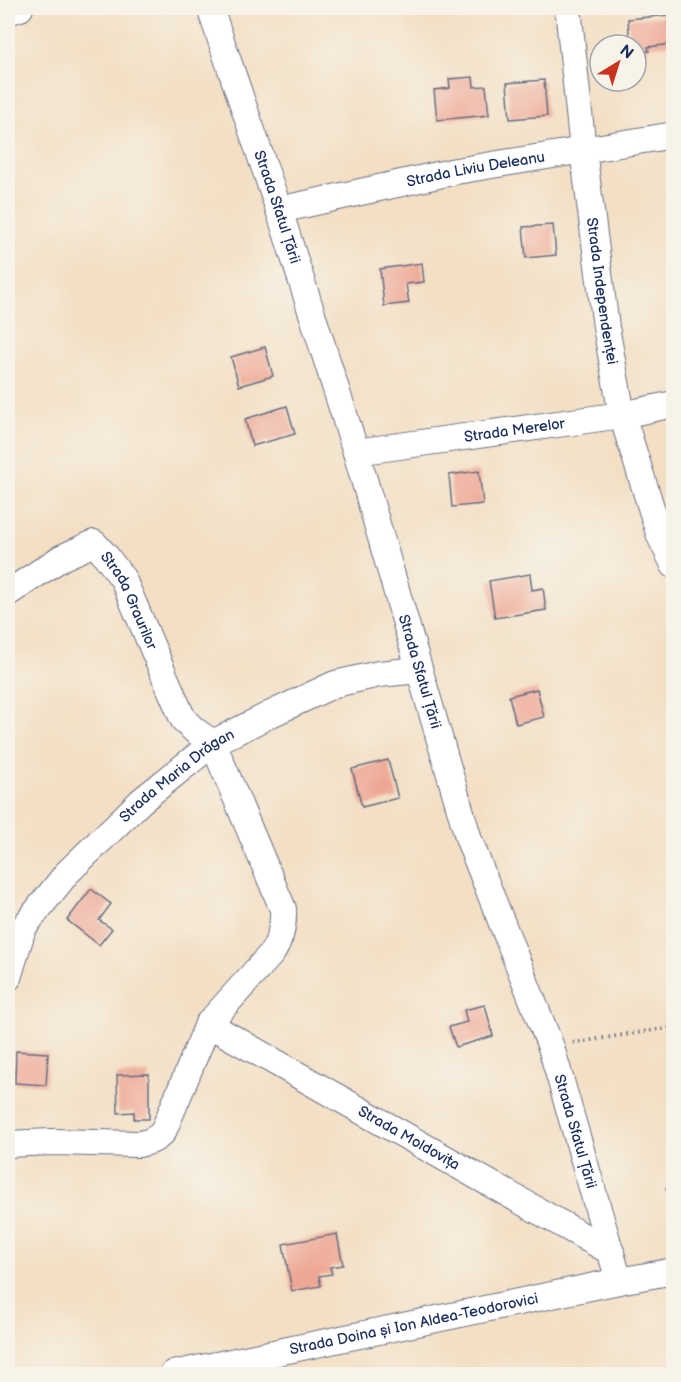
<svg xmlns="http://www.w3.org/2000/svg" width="681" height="1382" viewBox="0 0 681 1382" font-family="'Balsamiq Sans',sans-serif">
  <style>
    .building { fill: #eea794 }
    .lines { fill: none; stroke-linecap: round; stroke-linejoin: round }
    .street-casing { stroke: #676d82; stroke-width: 28 }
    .path { stroke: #676d82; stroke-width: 4; stroke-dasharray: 1.5 4.5; stroke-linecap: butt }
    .street { stroke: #fff; stroke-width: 26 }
    .labels { text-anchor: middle; stroke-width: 4.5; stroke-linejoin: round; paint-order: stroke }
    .street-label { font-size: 15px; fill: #1b2f5e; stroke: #f7f3e8 }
  </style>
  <rect width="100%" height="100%" fill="#f7f3e8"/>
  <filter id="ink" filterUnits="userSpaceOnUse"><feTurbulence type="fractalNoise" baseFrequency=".0167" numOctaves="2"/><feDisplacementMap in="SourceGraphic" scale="12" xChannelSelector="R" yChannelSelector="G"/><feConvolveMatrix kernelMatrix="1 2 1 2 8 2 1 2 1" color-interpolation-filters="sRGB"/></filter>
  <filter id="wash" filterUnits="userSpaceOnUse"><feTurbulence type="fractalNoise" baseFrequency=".008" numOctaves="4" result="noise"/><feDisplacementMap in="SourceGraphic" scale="24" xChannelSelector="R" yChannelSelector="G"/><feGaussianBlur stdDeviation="1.35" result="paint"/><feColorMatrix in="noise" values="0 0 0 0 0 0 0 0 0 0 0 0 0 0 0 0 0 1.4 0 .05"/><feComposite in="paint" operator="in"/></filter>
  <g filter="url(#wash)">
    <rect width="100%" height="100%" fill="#f3dfc4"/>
    <g id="blocks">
      <g class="building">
        <polygon points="670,15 673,44 648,47 649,51 640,52 640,48 636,48 636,45 630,45 628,19"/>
        <polygon points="473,77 474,87 486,86 489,115 437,120 434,90 450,88 449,79"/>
        <polygon points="544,80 547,116 510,119 507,83"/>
        <polygon points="553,225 556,255 526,258 523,227"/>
        <polygon points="422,263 424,282 406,284 409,303 384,306 380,269"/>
        <polygon points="265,347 273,376 239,386 231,357"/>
        <polygon points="287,406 295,434 252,446 245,419"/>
        <polygon points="479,471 483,504 452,507 449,475"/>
        <polygon points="530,574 532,590 543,588 546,610 495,618 489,581"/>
        <polygon points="537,689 544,717 516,724 509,696"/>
        <polygon points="388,760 398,798 362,807 352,769"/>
        <polygon points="91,889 111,904 99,920 112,929 99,945 67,920"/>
        <polygon points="485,1005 493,1036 456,1047 449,1027 467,1022 464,1010"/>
        <polygon points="16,1051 48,1053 46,1085 15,1083"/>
        <polygon points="149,1074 149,1119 134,1119 134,1112 118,1113 117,1075"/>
        <polygon points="674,1186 674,1214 673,1214 666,1188"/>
        <polygon points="337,1234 343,1265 330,1267 332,1274 319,1276 321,1286 292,1291 283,1244"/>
      </g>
    </g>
  </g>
  <g filter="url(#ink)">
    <use href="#blocks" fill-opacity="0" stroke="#676d82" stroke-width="1.5"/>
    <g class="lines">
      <g class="street-casing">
        <g id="street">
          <path id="s1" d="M210 8 279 210 356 452 469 840 551 1047 619 1281 674 1271"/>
          <path id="s2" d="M568 8 583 150 606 327 622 415 660 536 674 565"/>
          <polyline points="8,12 20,8"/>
          <path id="s3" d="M279 210 456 171 674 135"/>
          <path id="s4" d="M356 452 622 415 674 404"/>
          <path id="s5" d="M8 593 61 558 94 543 106 556 123 579 183 719 194 730 213 743 283 909C284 926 281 939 272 953L208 1024 163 1132C156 1140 149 1142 139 1144L51 1142 8 1144"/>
          <path id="s6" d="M8 978 23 928 67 873 141 801 213 743 271 714 335 684 379 674 419 670"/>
          <path id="s7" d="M208 1024 611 1252"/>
          <path id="s8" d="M173 1374 619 1281"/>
        </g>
      </g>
      <polyline class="path" points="573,1043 674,1027"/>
      <use href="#street" class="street"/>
    </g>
  </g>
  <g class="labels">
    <g class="street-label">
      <text dy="5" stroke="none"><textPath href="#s3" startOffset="201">Strada Liviu Deleanu</textPath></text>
      <text dy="5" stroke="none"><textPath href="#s1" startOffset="210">Strada Sfatul Țării</textPath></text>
      <text dy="5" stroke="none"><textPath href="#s2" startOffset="285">Strada Independenței</textPath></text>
      <text dy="5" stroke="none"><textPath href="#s4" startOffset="160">Strada Merelor</textPath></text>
      <text dy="5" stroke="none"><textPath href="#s5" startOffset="168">Strada Graurilor</textPath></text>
      <text dy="5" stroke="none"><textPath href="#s1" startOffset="696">Strada Sfatul Țării</textPath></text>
      <text dy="5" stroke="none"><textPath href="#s6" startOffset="270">Strada Maria Drăgan</textPath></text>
      <text dy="5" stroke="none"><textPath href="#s1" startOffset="1182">Strada Sfatul Țării</textPath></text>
      <text dy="5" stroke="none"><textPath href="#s7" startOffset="231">Strada Moldovița</textPath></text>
      <text dy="5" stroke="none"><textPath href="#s8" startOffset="246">Strada Doina și Ion Aldea-Teodorovici</textPath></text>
    </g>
  </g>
  <rect width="681" height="1382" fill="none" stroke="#f7f3e8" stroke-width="30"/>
  <g transform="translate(618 63) rotate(38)"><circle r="28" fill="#f7f3e8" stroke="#9fa5b1" stroke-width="1.5"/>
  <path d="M0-4.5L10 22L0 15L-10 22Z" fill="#c8321e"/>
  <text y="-9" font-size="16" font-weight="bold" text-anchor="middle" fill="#1b2f5e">N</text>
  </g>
</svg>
